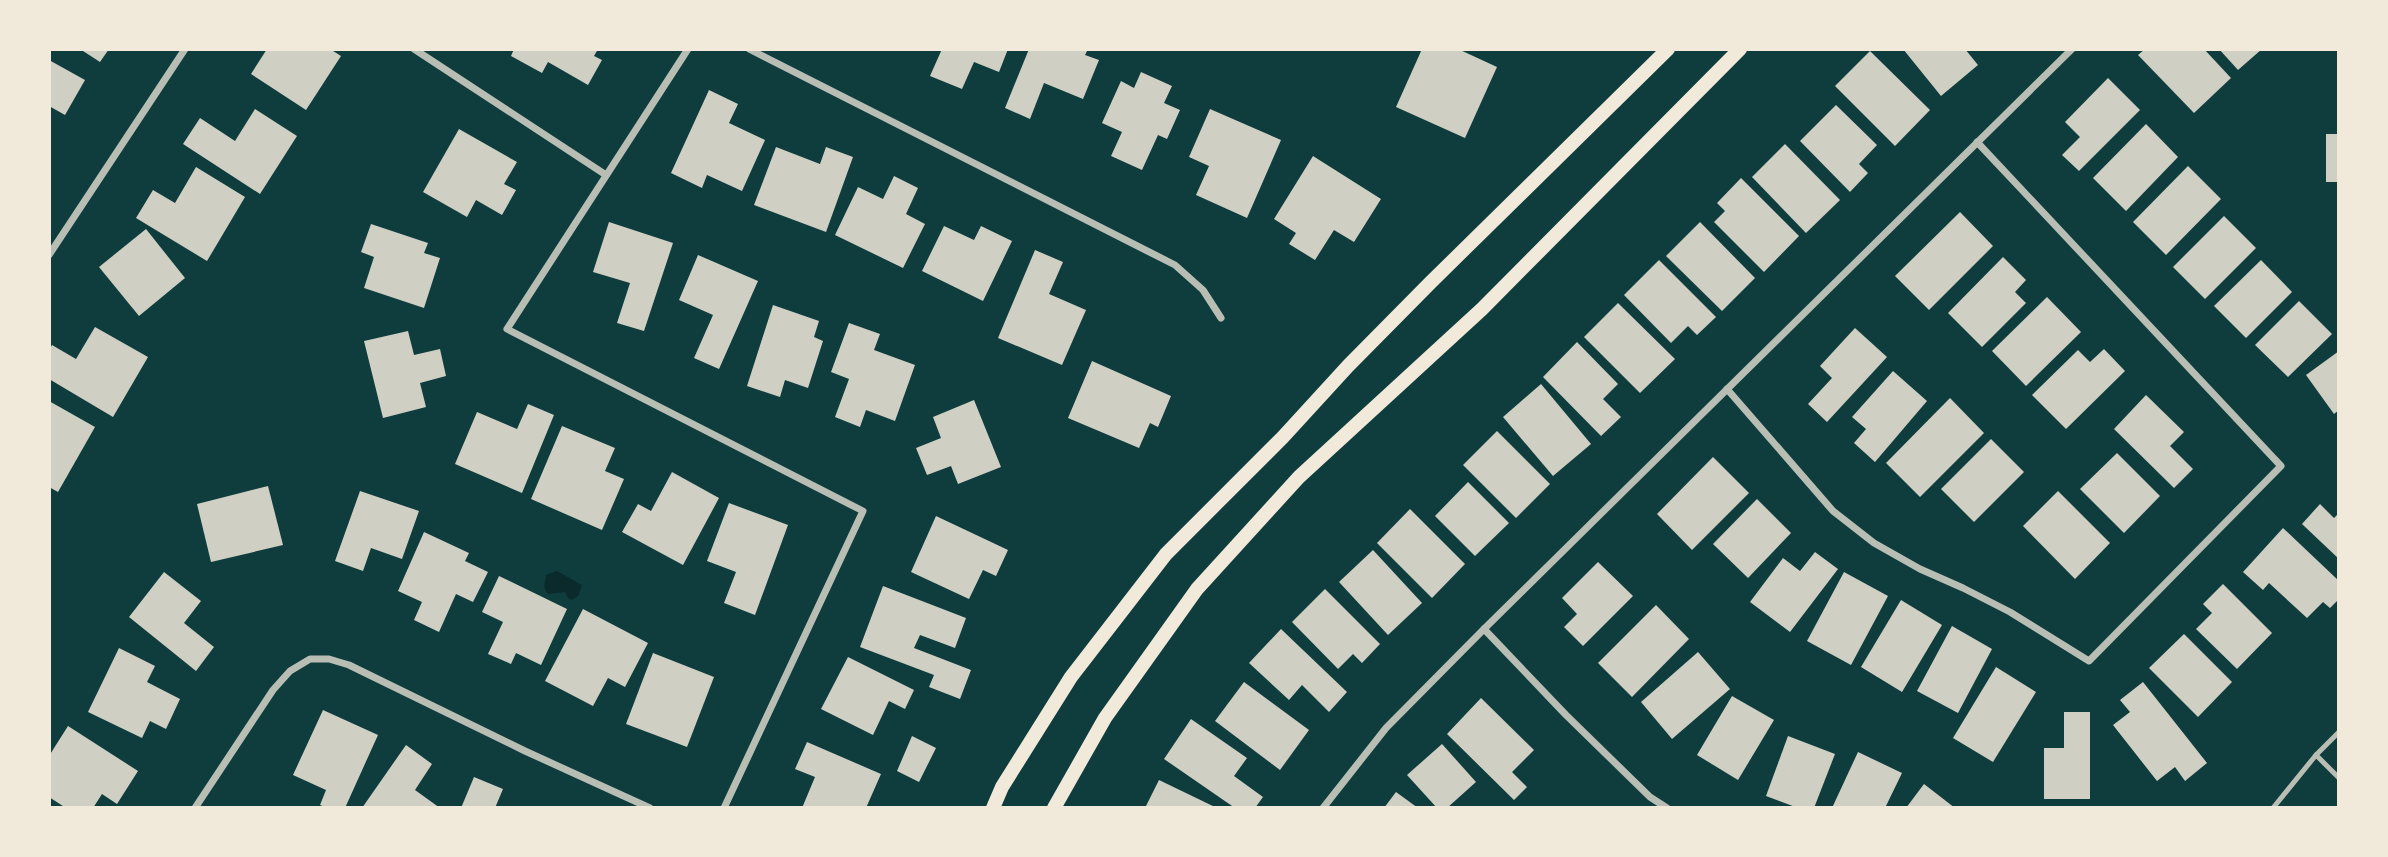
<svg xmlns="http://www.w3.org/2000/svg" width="2388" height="857" viewBox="0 0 2388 857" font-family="'Noto Serif',serif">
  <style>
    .water { fill: #0a2a2b }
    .building { fill: #cfcfc3 }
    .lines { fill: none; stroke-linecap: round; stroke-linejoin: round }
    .service { stroke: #b8beb3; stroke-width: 5 }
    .minor { stroke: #b8beb3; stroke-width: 7 }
    .secondary { stroke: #f1e9da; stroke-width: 14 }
  </style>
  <rect width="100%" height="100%" fill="#0f3d3e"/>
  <path class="water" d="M557 571 582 585 578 596 572 600 568 598 565 592 548 594C542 587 545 583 546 575Z"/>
  <g class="building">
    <polygon points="80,49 109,49 100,62"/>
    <polygon points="267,49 330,49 341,56 306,110 251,74"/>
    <polygon points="514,49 598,49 594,56 602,60 588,85 548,62 542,73 511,56"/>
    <polygon points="942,49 1008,49 999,72 974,62 962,89 930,76"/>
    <polygon points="1029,49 1088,49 1085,55 1099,60 1083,99 1044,83 1030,119 1005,108"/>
    <polygon points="1422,49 1458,49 1497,67 1465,138 1396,107"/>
    <polygon points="1903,49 1965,49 1978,65 1941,96"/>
    <polygon points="2145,49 2204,49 2231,78 2194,113 2138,55"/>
    <polygon points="2219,49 2262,49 2238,70"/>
    <polygon points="1870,51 1930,110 1895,146 1835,86"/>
    <polygon points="49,60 85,80 65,115 49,106"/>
    <polygon points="1141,72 1172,86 1164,103 1180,110 1167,139 1158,135 1142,170 1111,156 1122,132 1102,123 1121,81 1134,88"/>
    <polygon points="2108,78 2140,110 2079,171 2062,155 2080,137 2065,122"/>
    <polygon points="709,90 738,104 729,123 765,140 742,191 707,175 702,188 671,173"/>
    <polygon points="1836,105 1877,145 1859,164 1868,173 1850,192 1800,141"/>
    <polygon points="255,109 297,136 260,194 183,144 200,118 235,141"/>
    <polygon points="1210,109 1281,140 1247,218 1196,195 1209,166 1189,157"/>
    <polygon points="2146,124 2178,157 2126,211 2093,178"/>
    <polygon points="459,129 517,162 504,184 516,190 502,215 476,200 467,217 423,192"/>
    <rect x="2326" y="134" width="13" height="48"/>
    <polygon points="1785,144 1840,200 1806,233 1752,177"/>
    <polygon points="776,147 820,164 826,147 853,157 826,232 754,205"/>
    <polygon points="1313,156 1381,199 1354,242 1334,230 1315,260 1289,244 1296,233 1274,219"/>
    <polygon points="2188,166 2221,199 2166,255 2133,222"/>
    <polygon points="196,167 245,197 207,261 136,218 153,190 175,203"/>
    <polygon points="894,176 918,188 906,214 925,224 903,268 835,235 858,187 883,199"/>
    <polygon points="1741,178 1799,236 1764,272 1714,222 1725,211 1717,203"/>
    <polygon points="1960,212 1993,246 1929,310 1895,276"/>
    <polygon points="2224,216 2256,248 2205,299 2173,267"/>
    <polygon points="609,222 673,243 644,331 617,323 630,283 593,272"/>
    <polygon points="1700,222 1755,278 1722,311 1666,256"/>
    <polygon points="371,224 428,243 424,253 440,258 424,308 364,288 374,257 361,252"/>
    <polygon points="944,226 974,240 981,226 1012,241 983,301 922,271"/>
    <polygon points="146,229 185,278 139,316 99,267"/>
    <polygon points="1035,250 1063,262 1049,294 1086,310 1062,365 998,338"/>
    <polygon points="698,255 758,281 719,369 694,358 713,315 679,300"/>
    <polygon points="2003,257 2026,280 2015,292 2026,303 1982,347 1948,313"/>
    <polygon points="1659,260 1716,317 1697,335 1688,326 1671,343 1624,295"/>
    <polygon points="2261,260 2292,292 2246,338 2214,306"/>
    <polygon points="2047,297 2081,332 2026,386 1992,351"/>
    <polygon points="2299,301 2332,334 2288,377 2255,345"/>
    <polygon points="1618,303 1675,359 1640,393 1584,337"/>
    <polygon points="773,305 819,321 814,337 823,341 808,388 785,380 780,397 747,386"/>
    <polygon points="849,323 880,334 874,350 915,365 895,421 866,410 860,427 835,417 849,379 831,372"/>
    <polygon points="95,327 148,357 113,417 49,379 49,350 52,345 76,359"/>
    <polygon points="1855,328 1887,357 1827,422 1808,404 1832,378 1820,366"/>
    <polygon points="408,331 414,355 440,349 446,376 420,383 426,407 383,418 364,341"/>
    <polygon points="1577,342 1618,384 1603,399 1621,417 1601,436 1543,377"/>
    <polygon points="2104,349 2125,371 2066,429 2032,395 2078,350 2090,362"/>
    <polygon points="2339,351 2339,410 2334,414 2306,375"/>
    <polygon points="1092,361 1171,396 1158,427 1150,423 1139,448 1068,418"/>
    <polygon points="1893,371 1927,401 1875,462 1854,443 1866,429 1852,417"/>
    <polygon points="1541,384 1591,444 1553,476 1503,417"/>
    <polygon points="2146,395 2184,432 2170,446 2193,469 2174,488 2114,429"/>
    <polygon points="1950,398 1984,433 1920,497 1886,463"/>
    <polygon points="974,400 1001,467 958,484 951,466 927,475 916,448 941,438 933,417"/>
    <polygon points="49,401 95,427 58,492 49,487"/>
    <polygon points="528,404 554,415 522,493 455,464 477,412 517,429"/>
    <polygon points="562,426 615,448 605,471 624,479 602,530 531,499"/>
    <polygon points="1497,431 1550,484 1516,518 1463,465"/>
    <polygon points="1991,439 2024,472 1974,522 1941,489"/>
    <polygon points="2117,453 2160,496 2124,533 2080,489"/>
    <polygon points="1713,457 1749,493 1692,550 1657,514"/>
    <polygon points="672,472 719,498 683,565 622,532 638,504 651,511"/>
    <polygon points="1468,482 1509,523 1475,556 1435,516"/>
    <polygon points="268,486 283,545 211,562 197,504"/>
    <polygon points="360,491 419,511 402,559 371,548 363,571 335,561"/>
    <polygon points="2058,491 2110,543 2075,579 2023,526"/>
    <polygon points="1757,499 1791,533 1748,578 1713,544"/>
    <polygon points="729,503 788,525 755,615 724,603 736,572 707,561"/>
    <polygon points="2320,504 2334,518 2339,513 2339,559 2302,524"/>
    <polygon points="1410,509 1465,564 1432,598 1377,543"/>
    <polygon points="936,516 1008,550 996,576 983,570 969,599 911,572"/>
    <polygon points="2283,528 2339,581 2339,599 2330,608 2323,602 2307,618 2269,583 2263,590 2243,572"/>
    <polygon points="424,532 469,553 465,561 488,572 473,602 456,594 439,632 414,620 422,602 398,591"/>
    <polygon points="1373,550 1422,603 1388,635 1339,582"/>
    <polygon points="1815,552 1838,569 1790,632 1750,602 1783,558 1800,571"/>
    <polygon points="1598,562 1633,596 1583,646 1564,627 1577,614 1562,598"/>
    <polygon points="164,572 201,601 184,623 214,647 196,671 129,617"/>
    <polygon points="1844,572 1888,596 1851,665 1807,641"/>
    <polygon points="499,576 567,609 541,665 516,653 511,664 488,654 503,622 482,612"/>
    <polygon points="2223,584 2272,633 2237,669 2196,629 2212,613 2203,604"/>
    <polygon points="883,586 966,618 955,648 920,635 914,648 971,670 960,699 929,687 934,675 860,647"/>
    <polygon points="1325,589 1380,644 1362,663 1353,654 1338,669 1292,622"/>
    <polygon points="1901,600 1942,625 1902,692 1861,667"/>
    <polygon points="1656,605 1689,639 1632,697 1598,663"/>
    <polygon points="583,609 648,643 625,687 608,678 593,706 545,681"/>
    <polygon points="1952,626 1992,649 1958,713 1917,691"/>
    <polygon points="1281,629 1347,692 1329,712 1302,685 1289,700 1249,663"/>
    <polygon points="2184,634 2232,682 2198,717 2149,668"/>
    <polygon points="119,648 155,666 147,682 180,699 166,729 150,721 142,738 88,712"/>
    <polygon points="1698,652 1730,689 1672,739 1641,702"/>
    <polygon points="653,653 714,677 687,747 626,724"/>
    <polygon points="848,657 914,690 905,709 889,701 873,735 821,709"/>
    <polygon points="1996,667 2036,692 1993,762 1953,738"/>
    <polygon points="1244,682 1309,730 1280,770 1215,721"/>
    <polygon points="2143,682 2207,763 2185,781 2175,767 2157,781 2113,725 2130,712 2120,700"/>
    <polygon points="1732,696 1774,720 1738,780 1697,755"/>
    <polygon points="1481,698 1534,750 1512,772 1527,787 1514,800 1447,734"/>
    <polygon points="323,710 378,735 345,808 328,808 320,805 326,790 293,775"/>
    <polygon points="2064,712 2090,712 2090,799 2044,799 2044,748 2064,748"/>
    <polygon points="1191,719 1247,758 1234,776 1263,797 1255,808 1235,808 1164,759"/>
    <polygon points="68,726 138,771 117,804 102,794 93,808 66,808 49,797 49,756"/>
    <polygon points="912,736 936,748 919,782 897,771"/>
    <polygon points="1788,736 1835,754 1814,808 1798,808 1766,796"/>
    <polygon points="807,742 881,774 866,808 802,808 815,777 795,769"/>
    <polygon points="1442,744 1476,782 1447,808 1437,808 1407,775"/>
    <polygon points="406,745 432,764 415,790 440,808 362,808"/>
    <polygon points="1858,752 1902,773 1885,808 1832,808"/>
    <polygon points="474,777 503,789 495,808 461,808"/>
    <polygon points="1159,780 1217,808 1145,808"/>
    <polygon points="1924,784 1955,808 1906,808"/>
    <polygon points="1396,792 1418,808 1384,808"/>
  </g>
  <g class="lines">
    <g class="service">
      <polyline points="2339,732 2316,755 2339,778"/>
      <polyline points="2273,808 2316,755"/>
    </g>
    <g class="minor">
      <polyline points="414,49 606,175"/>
      <polyline points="688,49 507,329 863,511 724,808"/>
      <polyline points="749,49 1175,265 1203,290 1221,318"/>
      <polyline points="49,255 185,49"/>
      <polyline points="1727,389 1833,511 1874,543 1920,569 1963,588 2010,612 2089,661 2281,466 1977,142"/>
      <polyline points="1484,629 1566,715 1650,797 1667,808"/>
      <polyline points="195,808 273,690 290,671 310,659 329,659 349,665 525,751 650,808"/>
      <polyline points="1323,808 1386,728 1484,629 2072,49"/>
    </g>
    <g class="secondary">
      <polyline points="993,808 1002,787 1071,677 1166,554 1283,437 1348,366 1431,282 1668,49"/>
      <polyline points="1054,808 1105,718 1197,589 1299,477 1482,309 1740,49"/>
    </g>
  </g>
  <rect width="2388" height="857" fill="none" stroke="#f1e9da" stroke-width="102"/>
</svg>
